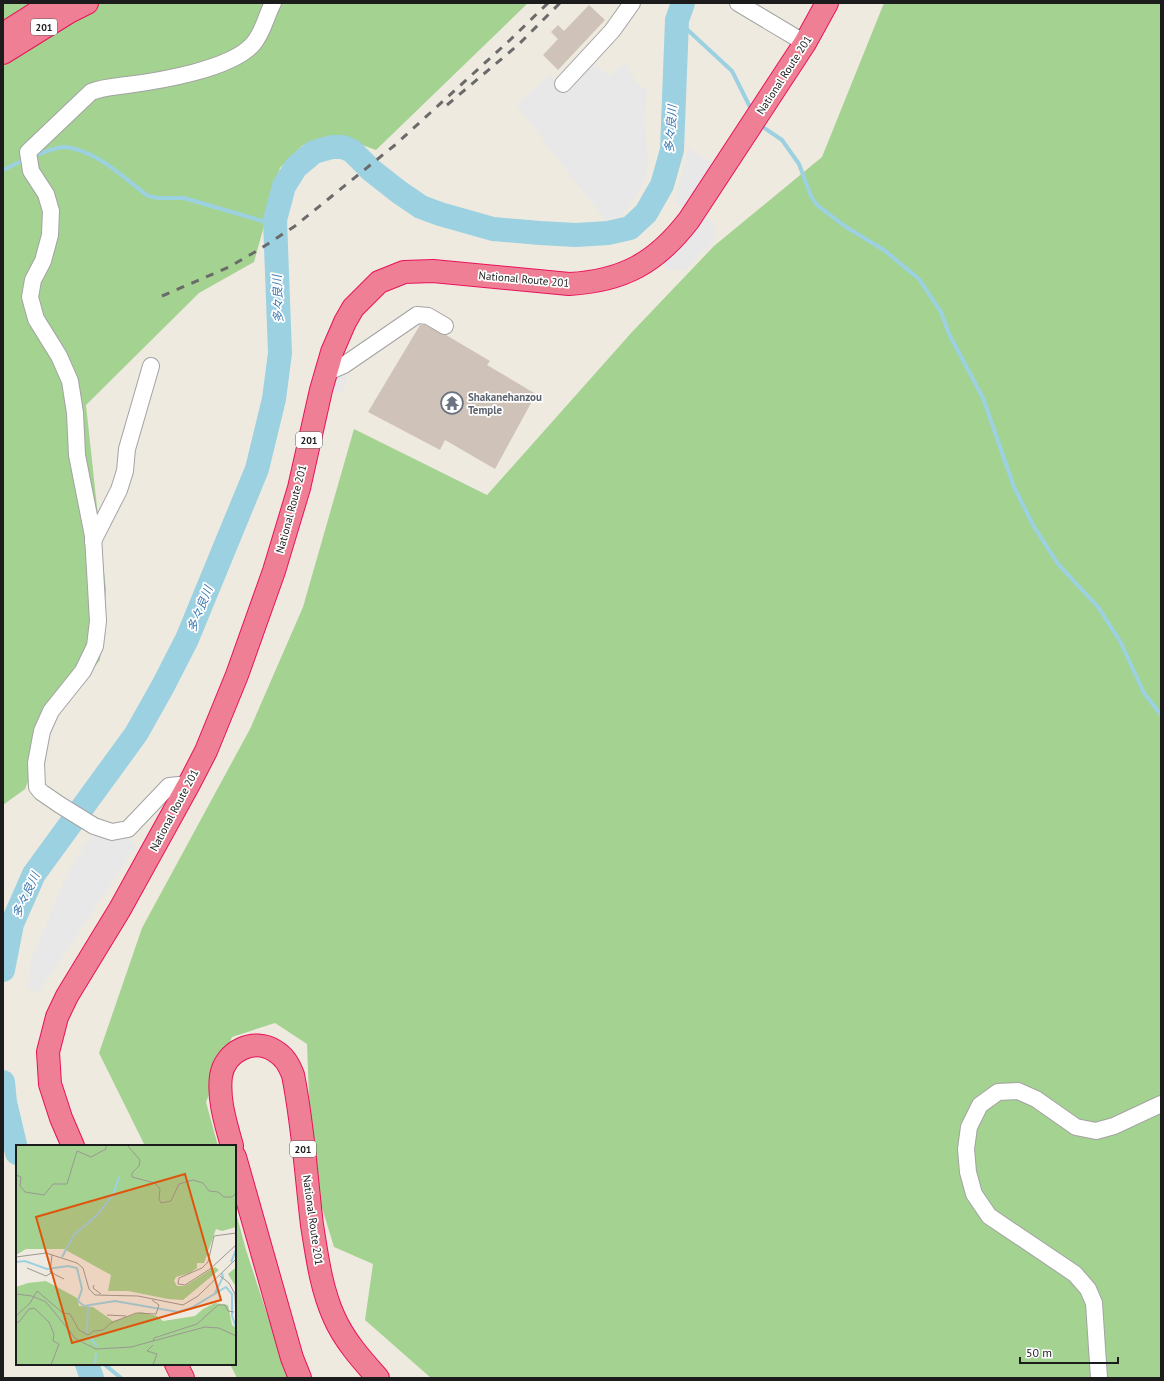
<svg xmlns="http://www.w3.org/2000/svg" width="1164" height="1381" viewBox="0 0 1164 1381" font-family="'PT Sans','Noto Sans JP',sans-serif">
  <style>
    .forest { fill: #a4d291 }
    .parking { fill: #e8e8e8 }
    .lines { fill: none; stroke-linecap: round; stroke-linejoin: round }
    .stream { stroke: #9cd1e1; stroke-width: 4 }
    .river { stroke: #9cd1e1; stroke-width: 24 }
    .building { fill: #cfc3b9 }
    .minor-casing { stroke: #a3a3a3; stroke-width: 18 }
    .highway-casing { stroke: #e8125b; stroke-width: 24 }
    .minor { stroke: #fff; stroke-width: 16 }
    .highway { stroke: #ef7f94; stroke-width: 22 }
    .rail { stroke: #6a6a6a; stroke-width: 3; stroke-dasharray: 8 8; stroke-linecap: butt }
    .labels { text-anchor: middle; stroke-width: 3.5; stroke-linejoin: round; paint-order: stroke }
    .shield { fill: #fff; stroke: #606060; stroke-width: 1 }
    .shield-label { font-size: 10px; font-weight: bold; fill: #1c1c1c }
    .street-label { font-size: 11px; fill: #1c1c1c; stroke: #fff }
    .worship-label { font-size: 11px; font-weight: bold; fill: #5b616d; stroke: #fff; text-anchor: start }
    .water-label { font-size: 12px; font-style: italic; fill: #407ab4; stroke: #fff }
    .inset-river { fill: none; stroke: #9cd1e1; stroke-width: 2 }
    .inset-road { fill: none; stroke: #9b9892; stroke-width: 1 }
    .view { fill: #de560d; fill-opacity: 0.15; stroke: #de560d; stroke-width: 2 }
    .inset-edge { fill: none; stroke: #1c1c1c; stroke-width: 2 }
  </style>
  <rect width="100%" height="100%" fill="#efeae0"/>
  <g class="forest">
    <polygon points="3,3 528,3 376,150 340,137 303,145 280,168 254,262 199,293 86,405 106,590 100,660 54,717 25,789 3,805"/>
    <polygon points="884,3 1161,3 1161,1378 431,1378 365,1320 373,1264 334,1247 312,1175 307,1044 275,1023 232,1037 206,1102 218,1146 145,1146 99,1053 142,928 250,729 303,607 354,429 487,495 632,332 714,246 822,157"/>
    <polygon points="235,1209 246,1250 288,1378 237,1378 230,1364 235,1364"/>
  </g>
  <g class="parking">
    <polygon points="592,63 609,76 625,63 637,83 647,90 644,117 648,160 647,173 642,187 628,208 620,216 606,221 516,105 550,75 569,91"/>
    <polygon points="688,148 715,164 685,208 677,204 675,196 683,172"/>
    <polygon points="702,213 716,225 715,237 708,249 701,252 686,270 668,270 663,262"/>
    <polygon points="337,370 349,374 341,393 328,389"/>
    <polygon points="94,835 117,840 129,838 136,846 37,994 28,988 31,960 65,879 85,845"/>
  </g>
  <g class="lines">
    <g class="stream">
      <polyline points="677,20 732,71 752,111"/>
      <polyline points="760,125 782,140 799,164 811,196 817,205 846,227 884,250 919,279 941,312 949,334 983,398 1014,487 1033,525 1058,564 1098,607 1120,641 1144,693 1161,715"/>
      <path d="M32 157C42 153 55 147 65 147 96 150 124 178 148 196L158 198H184L276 225"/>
      <polyline points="3,170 26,159"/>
      <polyline points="104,1364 121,1378"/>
    </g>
    <g class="river">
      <polyline points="3,970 12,924 34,874 136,734 163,686 187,639 257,469 274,399 280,353 275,220 284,186 296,167 314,152 332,147 343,147 352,151 371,170 399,192 421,207 440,214 493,229 540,233 576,235 608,233 630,228 646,213 662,185 672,150 677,20 683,3"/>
      <polyline points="3,1082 5,1102 17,1153"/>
      <polyline points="87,1364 92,1378"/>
    </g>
  </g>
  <g class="building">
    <polygon points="589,5 605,20 558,70 543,55 558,39 551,32 558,25 564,31"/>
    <polygon points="420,325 425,325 446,335 490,361 487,365 536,394 495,469 445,440 440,450 368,412"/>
  </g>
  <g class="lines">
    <g class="minor-casing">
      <g id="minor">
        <polyline points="738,3 805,43"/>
        <polyline points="563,84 612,31 632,3"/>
        <polyline points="326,373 344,365 417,315 428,316 445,326"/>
        <polyline points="93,541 119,490 125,471 127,449 151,366"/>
        <path d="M189 784 169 786 128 829 112 832 94 826 60 805 41 792 37 787 36 763 42 731 51 711 83 671 95 646 98 621 93 536 77 455 75 413 70 381 59 356 36 319 30 297 33 280 43 261 50 235 51 211 46 194 31 171 28 152 91 92C104 87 114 87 127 85 159 81 232 69 253 44 263 33 266 16 273 3"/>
        <polyline points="1099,1378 1094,1303 1088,1289 1075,1274 989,1216 974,1194 968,1172 966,1149 969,1127 980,1105 998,1092 1018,1091 1036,1099 1076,1127 1096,1131 1114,1126 1161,1104"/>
      </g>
    </g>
    <g class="highway-casing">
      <g id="highway">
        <polyline points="3,34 52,3"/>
        <polyline points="3,53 69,12 87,3"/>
        <path d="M73 1146 61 1118 50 1084 48 1052 57 1017 67 996 120 909 189 784 206 751 237 675 274 571 299 488 321 390 332 352 345 322 353 308 379 282 404 272 433 271 569 284C623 281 656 263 689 220L805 43 827 3"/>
        <path d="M232 1146C226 1124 218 1100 221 1076 225 1051 254 1037 275 1051 285 1057 289 1065 293 1075 303 1124 306 1175 312 1225 317 1256 321 1288 334 1317 344 1340 361 1359 378 1378"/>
        <polyline points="235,1157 292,1358 300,1378"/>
        <polyline points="176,1364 183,1378"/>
      </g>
    </g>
    <use href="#minor" class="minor"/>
    <use href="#highway" class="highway"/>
    <g class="rail">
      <polyline points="447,105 518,45 560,3"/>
      <polyline points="162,296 229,267 260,249 295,226 395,145 510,40 548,3"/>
    </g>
  </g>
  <defs>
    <g id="temple-ring" transform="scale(1.15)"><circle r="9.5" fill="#fff" stroke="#6b7280" stroke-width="1.5"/><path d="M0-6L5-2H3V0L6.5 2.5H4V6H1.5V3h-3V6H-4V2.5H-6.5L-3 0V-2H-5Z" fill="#6b7280"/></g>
  </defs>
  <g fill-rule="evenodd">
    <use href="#temple-ring" x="452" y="403"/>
  </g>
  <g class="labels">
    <g class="shield">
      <rect x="31" y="19" width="26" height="16" rx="3"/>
      <rect x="296" y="432" width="26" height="16" rx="3"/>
      <rect x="290" y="1141" width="26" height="16" rx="3"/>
    </g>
    <g class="shield-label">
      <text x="44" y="31">201</text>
      <text x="309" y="444">201</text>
      <text x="303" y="1153">201</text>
    </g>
    <g class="street-label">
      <text transform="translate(784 75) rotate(-57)" y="4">National Route 201</text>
      <text transform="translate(524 279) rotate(5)" y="4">National Route 201</text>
      <text transform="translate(291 509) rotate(-75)" y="4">National Route 201</text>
      <text transform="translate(174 810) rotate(-62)" y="4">National Route 201</text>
      <text transform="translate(313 1220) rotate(82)" y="4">National Route 201</text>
    </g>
    <g class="worship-label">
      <text x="468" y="401">Shakanehanzou<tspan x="468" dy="13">Temple</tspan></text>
    </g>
    <g class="water-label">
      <text transform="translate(671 129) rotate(-86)" y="4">多々良川</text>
      <text transform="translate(278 299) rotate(-92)" y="4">多々良川</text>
      <text transform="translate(200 609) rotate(-68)" y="4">多々良川</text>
      <text transform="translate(26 895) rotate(-65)" y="4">多々良川</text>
    </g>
  </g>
  <g transform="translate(16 1145)">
    <rect width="220" height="220" fill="#efeae0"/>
    <path d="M0 0H220V82L206 86 200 84 188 118H181V123L174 128 160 132 158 136 161 141H169L199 122 203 125 167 155 152 154 112 146H92L95 130 48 104H10L0 110ZM218 124H220V142L212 129ZM30 136 61 153 63 161 77 162 97 176 125 167 141 171 147 176 179 171 187 164 199 158 212 160 216 180 220 183V220H0V142L12 138Z" fill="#a4d291"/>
    <path class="inset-river" d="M46 112 58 90 81 70 97 50 103 32M0 117 9 116 31 124 52 121 61 123 66 144 62 156 68 161 99 156 162 167 175 163 210 142 216 149V171L220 182M215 117 220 105M199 148 207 132 206 128M71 188 72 161M73 191 81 201M79 220 80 208"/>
    <path class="inset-road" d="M111 0 124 15 123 21 116 28V32L139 38 144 44 143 54 145 58 155 56 163 39 177 35 187 38 193 46 202 47 208 52H216L220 48M0 30 5 32 4 41 9 47 28 50 37 39H51L61 6 75 12 90 4V0M220 88 198 91 192 117 186 123 163 133 162 139 169 140 194 124 220 100M36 110 34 127 48 134M0 112 30 108 61 118 67 123 73 144 79 150 122 151 167 160 182 151 220 114M11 123 30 131 35 128M204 131 213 138 219 149 220 177M78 140 77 143 85 149M0 149 16 151 30 157 60 194 80 204 115 202 189 182 203 183 220 191M91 170 110 171M0 171 14 158 21 146 47 168 54 169 63 185 72 190 78 186 87 185 95 178 120 168 140 169 143 160 136 155M0 177H3L13 164 18 163 33 177 38 189 37 196 43 199 35 220M137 196 138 193 181 179 202 160H209L212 166 218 167M137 220 141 209 131 206 137 200"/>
    <path class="view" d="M169 29 205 155 56 198 20 72Z"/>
    <rect width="220" height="220" class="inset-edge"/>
  </g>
  <rect width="1164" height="1381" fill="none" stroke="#1c1c1c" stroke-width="8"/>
  <path d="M1020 1357v6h98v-6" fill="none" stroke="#1c1c1c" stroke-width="2"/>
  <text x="1026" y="1357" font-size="12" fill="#1c1c1c" stroke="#ffffff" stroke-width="3" paint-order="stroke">50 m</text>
</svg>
